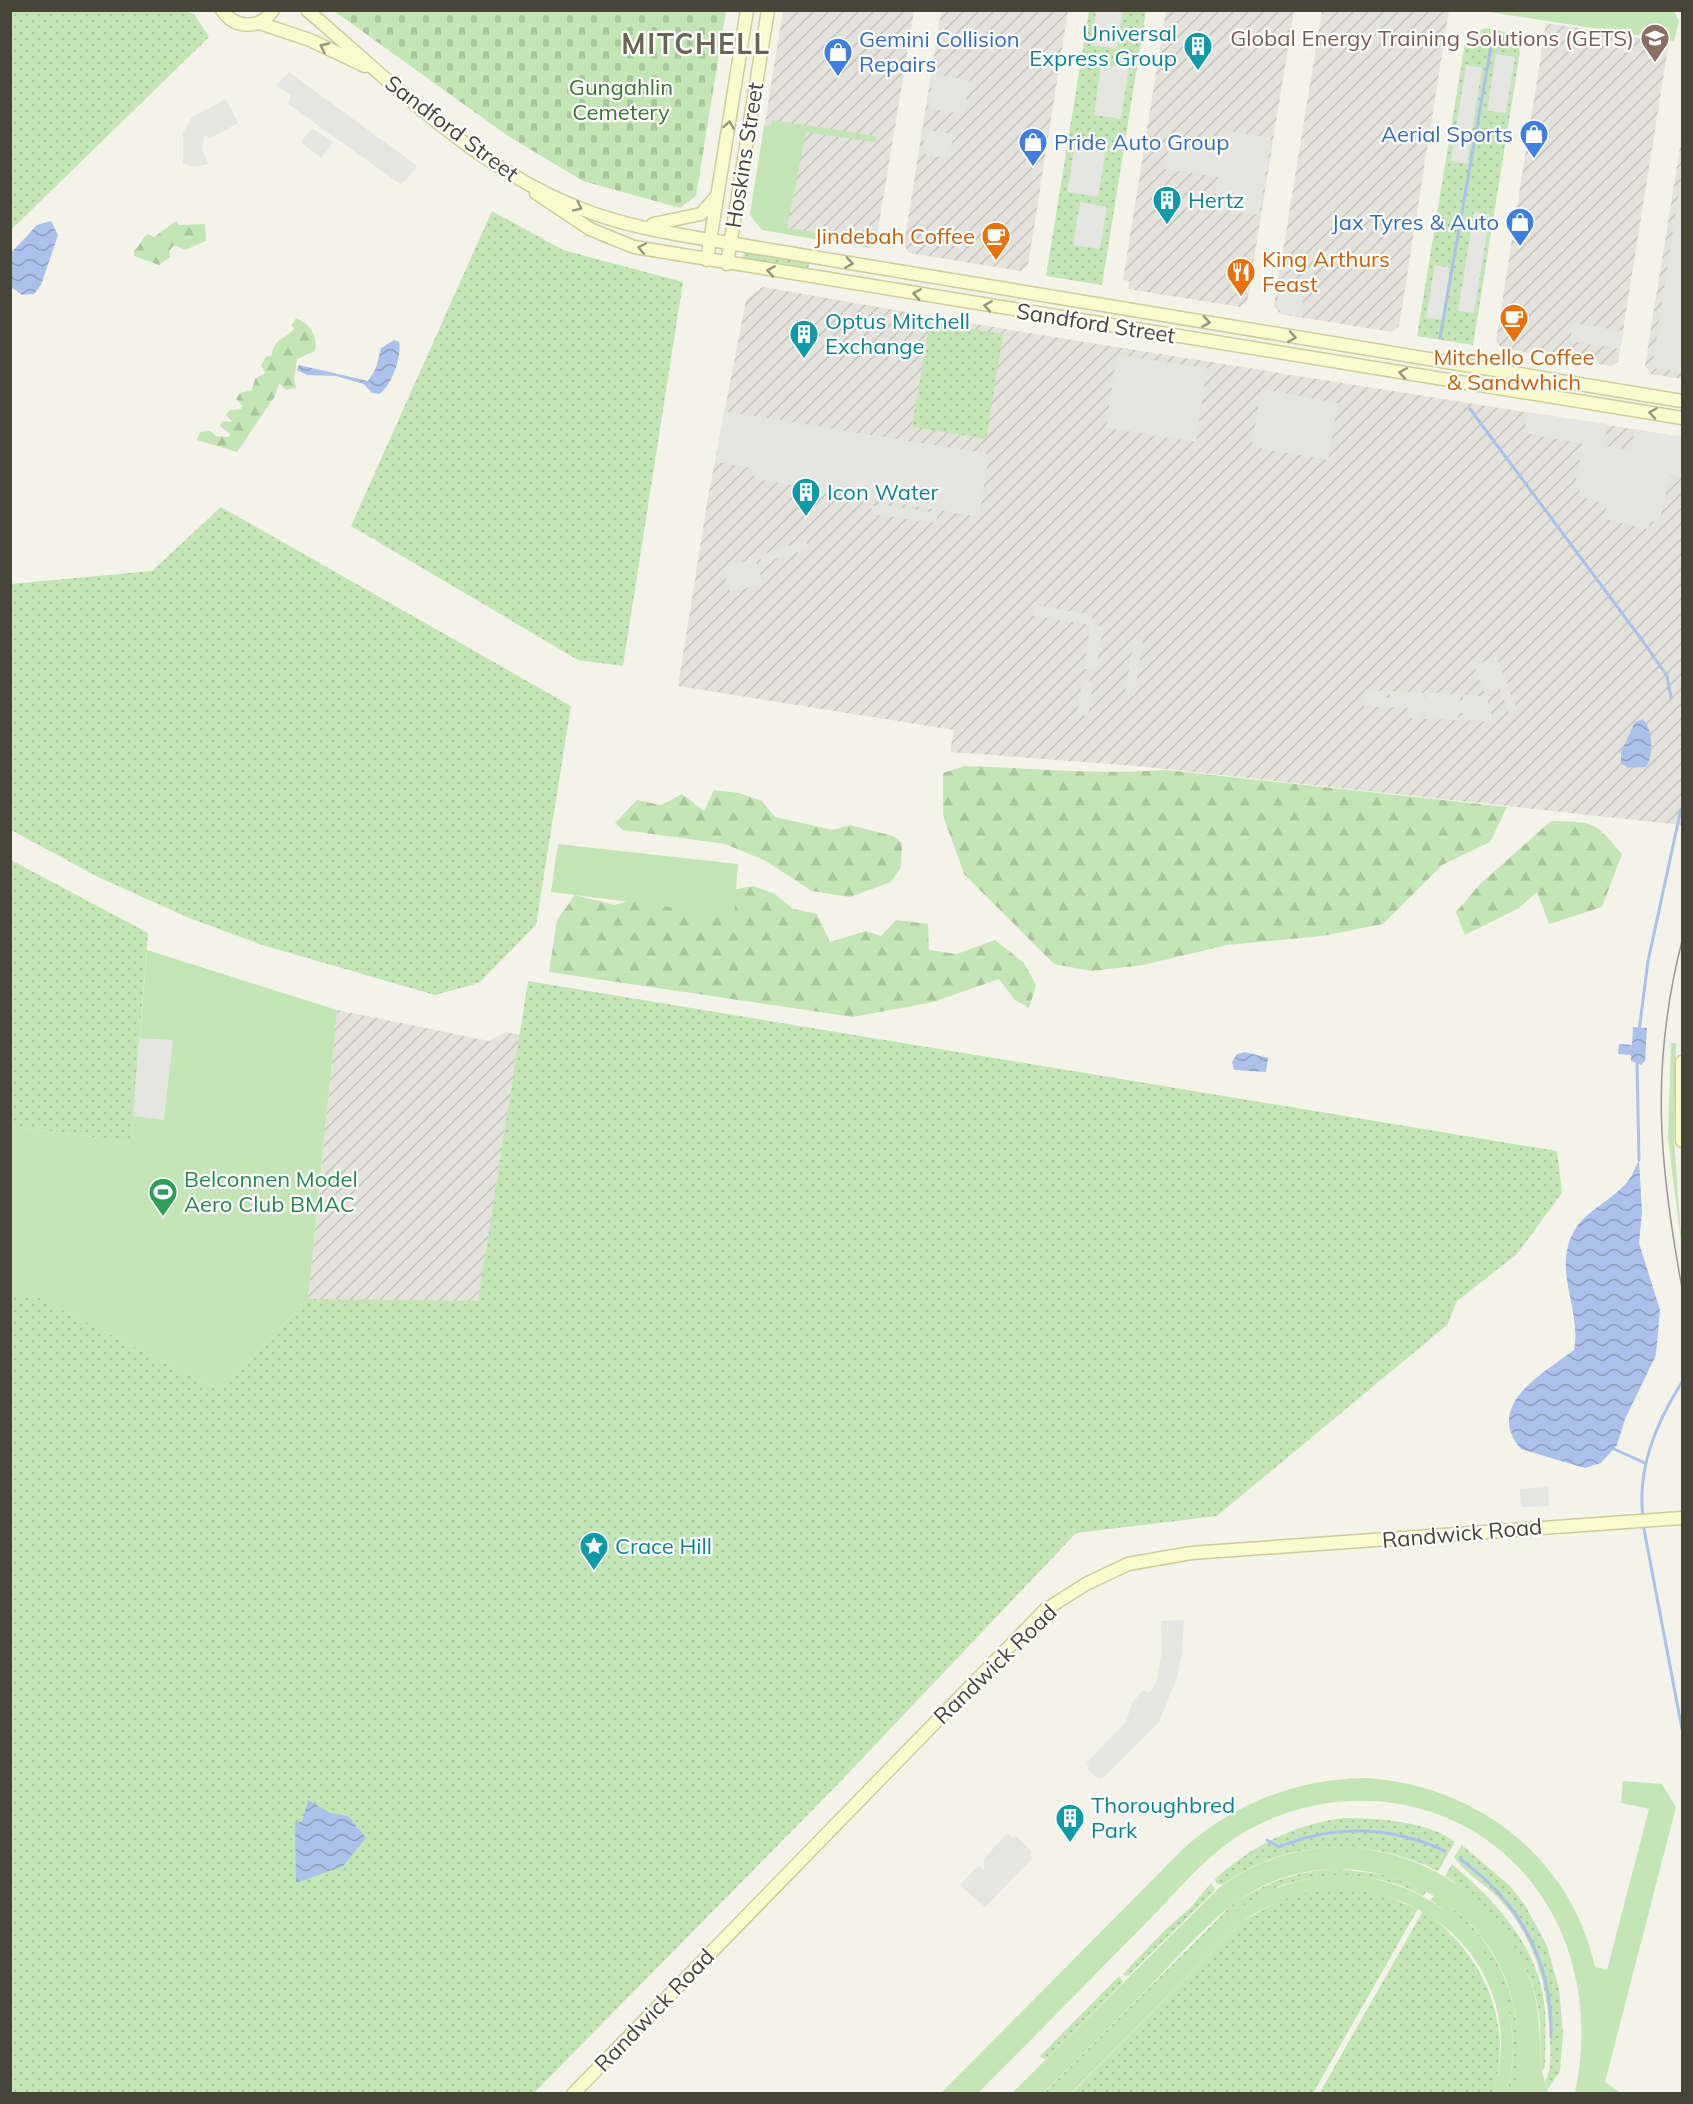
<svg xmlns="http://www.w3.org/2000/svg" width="1693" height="2104" viewBox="0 0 1693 2104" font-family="Mulish,sans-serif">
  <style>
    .industrial { fill: url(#industrial-furrows) }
    .grass { fill: url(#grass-dots) }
    .forest { fill: url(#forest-firs) }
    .cemetery { fill: url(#cemetery-stones) }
    .garden { fill: #c4e5b6 }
    .parking { fill: #e5e5e1 }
    .water { fill: url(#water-waves) }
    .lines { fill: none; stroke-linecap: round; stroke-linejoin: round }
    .stream { stroke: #abc1eb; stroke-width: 3 }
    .secondary-casing { stroke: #cdcc9b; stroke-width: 15 }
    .secondary { stroke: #fafbcd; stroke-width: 12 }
    .tram { stroke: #989898; stroke-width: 1.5 }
    .oneway { stroke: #98977b }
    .labels { text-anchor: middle; stroke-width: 4.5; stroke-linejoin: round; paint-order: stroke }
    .culture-label { font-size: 22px; fill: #0d838f; stroke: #fff; text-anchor: start }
    .education-label { font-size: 22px; fill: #785e54; stroke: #fff; text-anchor: end }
    .shop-label { font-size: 22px; fill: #366cbe; stroke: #fff; text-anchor: start }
    .park-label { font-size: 22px; fill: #38752f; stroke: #fff }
    .street-label { font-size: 22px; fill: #474538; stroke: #fff }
    .food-label { font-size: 22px; fill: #c56008; stroke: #fff; text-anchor: end }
    .leisure-label { font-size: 22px; fill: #27864d; stroke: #fff; text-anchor: start }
    .district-label { font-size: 28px; font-weight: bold; letter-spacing: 1.5px; fill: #696550; stroke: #fff }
  </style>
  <defs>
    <pattern id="industrial-furrows" width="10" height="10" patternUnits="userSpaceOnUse" patternTransform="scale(1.5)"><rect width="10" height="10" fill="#e3e2db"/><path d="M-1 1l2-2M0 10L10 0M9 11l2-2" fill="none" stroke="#c4c3bd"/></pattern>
    <pattern id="grass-dots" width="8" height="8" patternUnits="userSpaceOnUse" patternTransform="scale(1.5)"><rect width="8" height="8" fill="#c4e5b6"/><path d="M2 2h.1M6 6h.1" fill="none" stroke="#aac69d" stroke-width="1.8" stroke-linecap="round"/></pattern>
    <pattern id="forest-firs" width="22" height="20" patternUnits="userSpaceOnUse" patternTransform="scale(1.5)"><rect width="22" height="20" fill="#c4e5b6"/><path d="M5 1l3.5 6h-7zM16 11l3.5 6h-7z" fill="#aac69d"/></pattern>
    <pattern id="cemetery-stones" width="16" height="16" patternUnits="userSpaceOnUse" patternTransform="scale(1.5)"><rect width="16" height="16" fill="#c4e5b6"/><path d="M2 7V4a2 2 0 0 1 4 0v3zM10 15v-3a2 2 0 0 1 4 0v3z" fill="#aac69d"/></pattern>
    <pattern id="water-waves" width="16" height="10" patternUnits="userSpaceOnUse" patternTransform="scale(1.5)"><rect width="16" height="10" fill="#abc1eb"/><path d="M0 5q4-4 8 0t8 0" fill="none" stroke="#8d9fbf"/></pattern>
  </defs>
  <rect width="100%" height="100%" fill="#f4f3ea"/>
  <g class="industrial">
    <polygon points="783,11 914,11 876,242 868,248 762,230 750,215"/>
    <polygon points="941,11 1068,11 1028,265 1021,271 909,253 904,245"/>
    <polygon points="1166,11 1294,11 1247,302 1240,307 1128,289 1129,281 1123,280"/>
    <polygon points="1322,11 1449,11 1399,326 1391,332 1280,314 1274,306"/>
    <polygon points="1546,23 1669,42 1618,362 1611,366 1501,348 1496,341"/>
    <polygon points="1682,135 1682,379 1651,374 1645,366"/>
    <polygon points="763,287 1016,331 1682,437 1682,825 1137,766 950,752 954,730 678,686 708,497 746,300"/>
    <polygon points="337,1010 489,1041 506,1032 520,1035 478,1302 308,1299"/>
  </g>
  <g class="grass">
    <polygon points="183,10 194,14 209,37 11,230 11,11"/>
    <polygon points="1089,11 1146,11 1102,285 1046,276"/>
    <path d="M1485 28C1503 31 1516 32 1520 52L1473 345 1417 336 1465 43 1469 36Z"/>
    <polygon points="492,211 563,250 683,282 623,666 578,660 351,526"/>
    <polygon points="748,251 809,261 809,268 743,258 744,252"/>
    <polygon points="930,322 1003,334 986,439 912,427"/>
    <polygon points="221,507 571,706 536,925 479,983 435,995 262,945 189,918 98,877 11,830 11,584 152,571"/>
    <polygon points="11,860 148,933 131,1142 11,1126"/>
    <polygon points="528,981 1557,1151 1562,1193 1517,1254 1457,1301 1447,1325 1217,1516 1076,1533 837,1785 534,2093 11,2094 11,1294 32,1294 220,1391 308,1299 478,1301"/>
    <path d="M1343 1818C1376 1818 1429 1821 1455 1842L1438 1871C1368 1836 1286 1839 1222 1885L1216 1883 1215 1879C1253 1845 1292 1825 1343 1818Z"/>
    <path d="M1462 1845 1509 1885 1525 1905 1547 1946 1559 1989 1563 2033 1560 2071 1548 2089 1545 2081C1553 2066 1550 2053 1550 2036 1547 1985 1536 1940 1501 1901 1487 1885 1466 1875 1454 1857Z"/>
    <path d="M1452 1864C1493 1899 1533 1940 1543 1996 1547 2018 1545 2042 1545 2066L1542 2072C1539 2053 1542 2032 1539 2013 1530 1953 1493 1922 1453 1881L1445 1876Z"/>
    <path d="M1338 1869 1387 1875 1427 1891 1423 1896C1379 1871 1324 1870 1277 1887L1052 2093 1043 2094 1231 1906C1263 1883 1299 1870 1338 1869Z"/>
    <polygon points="1211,1883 1215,1890 1128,1976 1122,1975 1165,1930 1191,1907"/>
    <polygon points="1344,1888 1381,1894 1418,1909 1313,2093 1071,2094 1243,1921 1282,1899 1311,1891"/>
    <path d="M1434 1896C1503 1936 1530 2018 1514 2093H1507C1527 2016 1495 1946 1431 1900Z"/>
    <path d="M1423 1911C1482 1951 1515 2023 1493 2093L1319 2094Z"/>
    <polygon points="1119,1976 1123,1982 1046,2059 1042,2058 1040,2056"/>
  </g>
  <g class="forest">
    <path d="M176 221 179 225 205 224 206 241 185 250 174 245 169 251 170 257 159 265 134 256V251C140 246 141 239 148 234L154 237Z"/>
    <path d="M296 318C310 323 318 337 315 351L297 359 294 378 296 388 286 390 279 383 275 396 237 452 197 440 200 432 210 431 216 436 229 437 230 434 220 426 222 421 232 422 226 415 230 410 241 409 243 406 236 399 240 393 252 390 255 379 265 373 261 365 266 357 272 355C273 339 285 339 294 329L292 325Z"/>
    <path d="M965 766C1032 768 1100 775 1166 770L1507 807 1490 842 1442 865 1383 924 1322 936 1227 945 1143 965 1091 971 1054 964 964 874 943 815V773Z"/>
    <polygon points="714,790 739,793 762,801 775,817 833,830 850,825 893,836 902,843 901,867 891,882 850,897 812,891 764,860 725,844 623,830 615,823 637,800 661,805 682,794 704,811"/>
    <path d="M1551 821C1595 822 1594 821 1622 854L1602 907 1549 924 1537 892 1519 908 1465 935 1456 912 1480 884Z"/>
    <polygon points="753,886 775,894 793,909 817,914 830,942 866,931 881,936 896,920 928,924 929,950 957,954 995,940 1024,963 1036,985 1029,1008 1015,1000 999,979 933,1002 853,1017 549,972 557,920 575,895 615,905 650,894 700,896"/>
  </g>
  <polygon class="cemetery" points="334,11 726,11 696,196 680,208 583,181 508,136"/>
  <g class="garden">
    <polygon points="1484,11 1674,11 1679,21 1674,41"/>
    <polygon points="772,120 876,136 875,142 806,132 787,228 876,242 868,248 762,230 750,215 764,125 771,126"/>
    <polygon points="558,844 738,864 734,915 551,892"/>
    <polygon points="147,950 337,1010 308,1299 220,1391 32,1294 11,1294 11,1126 131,1142"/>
    <polygon points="1671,1043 1676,1043 1674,1139 1682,1250 1668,1138"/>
    <path d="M1366 1778C1476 1785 1571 1857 1595 1967L1607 1970 1649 1809 1621 1803 1623 1781 1662 1784 1676 1807 1605 2082 1621 2093H1575C1592 2015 1576 1930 1521 1870 1450 1792 1332 1780 1243 1833 1206 1855 1176 1893 1146 1923 1090 1980 1034 2037 978 2093H941L1183 1849C1234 1803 1297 1779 1366 1778Z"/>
    <path d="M1342 1847C1428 1850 1506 1903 1532 1986 1541 2014 1539 2039 1541 2067 1542 2076 1547 2085 1548 2093H1514C1526 2032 1514 1966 1467 1921 1406 1864 1312 1850 1241 1899 1207 1922 1178 1957 1149 1987 1114 2022 1079 2058 1043 2093H1012L1220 1887C1257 1860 1297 1848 1342 1847Z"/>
    <path d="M1345 1875C1458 1881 1535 1983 1507 2093H1493C1540 1944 1369 1833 1243 1921L1071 2093H1052L1214 1930C1251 1894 1294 1875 1345 1875Z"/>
  </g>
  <g class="parking">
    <polygon points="1096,11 1123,11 1117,49 1091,45"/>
    <polygon points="1496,54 1515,57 1506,113 1487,111"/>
    <polygon points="1101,64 1129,68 1121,119 1094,115"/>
    <polygon points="1466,65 1482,68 1467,164 1451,161"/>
    <polygon points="289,72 417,166 407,179 400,184 288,104 291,95 276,85"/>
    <polygon points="934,74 969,80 964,114 928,109"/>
    <polygon points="226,99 238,123 209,139 205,134 202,149 208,164 194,167 183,163 183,133 192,117"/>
    <polygon points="312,128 333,142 321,158 301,142"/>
    <polygon points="926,130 953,134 950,158 922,154"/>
    <polygon points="1225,130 1271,138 1259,215 1213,208 1218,177 1165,169 1169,145 1221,153"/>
    <polygon points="1022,135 1044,138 1041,157 1019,153"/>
    <polygon points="1076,138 1107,143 1098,197 1067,192"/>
    <polygon points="1682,171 1682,372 1652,368"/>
    <polygon points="1080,202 1107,207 1100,249 1073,245"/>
    <polygon points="1474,212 1490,214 1474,313 1458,311"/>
    <polygon points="1435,265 1450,268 1442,320 1426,318"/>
    <polygon points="1281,278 1306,282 1301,316 1281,313 1276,305"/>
    <polygon points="1573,323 1623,331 1620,349 1570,341"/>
    <polygon points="1117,355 1207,368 1196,442 1106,428"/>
    <polygon points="1261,389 1338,403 1328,460 1252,447"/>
    <polygon points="724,411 989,454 979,517 756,479 751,468 716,462"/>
    <polygon points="1527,412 1607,424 1604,446 1631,450 1634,429 1682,437 1682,477 1670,475 1659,523 1651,521 1648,529 1604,519 1607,504 1578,496 1580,487 1575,485 1583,444 1524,433"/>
    <polygon points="879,504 938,513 936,523 873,514 871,507"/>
    <polygon points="806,541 809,549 762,563 759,555"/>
    <polygon points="755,558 763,583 730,593 723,568"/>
    <polygon points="1036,605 1093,615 1091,625 1103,627 1096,671 1084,669 1090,625 1034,616"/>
    <polygon points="1134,639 1143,640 1134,696 1125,694"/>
    <polygon points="1497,657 1517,710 1509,713 1499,686 1484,692 1474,665"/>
    <polygon points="1082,679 1093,681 1088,716 1077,714"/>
    <polygon points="1365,690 1384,691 1384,698 1390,698 1390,691 1424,693 1424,700 1427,700 1427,692 1460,695 1460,703 1463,702 1463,695 1488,697 1488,705 1492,705 1491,722 1463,720 1463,713 1459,713 1458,720 1425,719 1426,711 1422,710 1421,719 1409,718 1409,708 1364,706"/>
    <polygon points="139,1038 173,1040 164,1120 133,1116"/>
    <polygon points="1548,1487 1549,1506 1521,1507 1520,1489"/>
    <polygon points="1184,1620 1182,1653 1177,1677 1159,1722 1102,1779 1097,1778 1088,1770 1089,1766 1086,1763 1126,1722 1132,1703 1143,1690 1150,1693 1157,1680 1162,1650 1161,1621"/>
    <polygon points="1007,1833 1013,1838 1016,1836 1032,1852 1030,1855 1033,1858 985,1907 960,1885 978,1866 984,1870 984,1859"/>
  </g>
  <g class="water">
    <polygon points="51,221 58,235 41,285 34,294 22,295 11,287 11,253 37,225"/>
    <path d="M394 340 399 342C402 356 392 386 379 394L372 393 364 384 336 376 307 375 297 370 299 365 368 381 376 368 381 348Z"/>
    <path d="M1643 719C1653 730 1654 755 1646 767L1628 768 1621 763V752L1635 722Z"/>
    <polygon points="1633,1027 1647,1028 1645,1061 1641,1065 1631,1061 1631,1055 1618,1054 1619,1044 1632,1045"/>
    <polygon points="1245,1052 1268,1058 1266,1072 1234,1070 1232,1062 1237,1054"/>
    <path d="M1639 1160 1642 1212 1639 1243 1660 1310 1656 1355 1625 1419 1617 1445 1601 1463 1585 1468 1521 1449C1483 1405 1544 1373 1574 1350 1582 1310 1552 1271 1574 1231 1586 1210 1613 1200 1628 1181 1633 1175 1635 1167 1639 1160Z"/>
    <polygon points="308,1800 331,1813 348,1816 366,1838 343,1866 296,1883 295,1822 302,1822"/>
  </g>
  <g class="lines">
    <g class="stream">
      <polyline points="1440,338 1493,35"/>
      <polyline points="1470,409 1642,640 1667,676 1671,698"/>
      <polyline points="1639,1031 1648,961 1681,809"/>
      <polyline points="1637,1062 1639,1160"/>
      <polyline points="1614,1449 1645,1463"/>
      <path d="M1643 1518C1637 1468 1656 1423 1682 1382"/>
      <polyline points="1643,1524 1682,1729"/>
      <path d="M1267 1840 1279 1847C1334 1824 1391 1826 1445 1851"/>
      <path d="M1460 1859C1520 1902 1553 1963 1551 2037"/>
    </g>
    <g class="secondary-casing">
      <g id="secondary">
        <path d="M222 10C235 29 260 30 273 10"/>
        <path d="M307 10C395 85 483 176 595 214 641 230 693 237 741 245L1682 401"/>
        <polyline points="259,23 310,40 365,66"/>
        <polyline points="536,193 590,229 634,247 1682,418"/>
        <polyline points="653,224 701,214 716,197"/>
        <polyline points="707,260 747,10"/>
        <polyline points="727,264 768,10"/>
        <polyline points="1682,1062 1682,1141"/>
        <polyline points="573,2094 1045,1610 1086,1584 1128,1564 1191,1553 1682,1518"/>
      </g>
    </g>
    <use href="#secondary" class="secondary"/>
    <path class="tram" d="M1682 941C1650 1066 1659 1164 1682 1288"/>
  </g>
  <defs><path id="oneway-chevron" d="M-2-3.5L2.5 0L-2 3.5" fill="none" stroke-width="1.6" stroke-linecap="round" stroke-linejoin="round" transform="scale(1.5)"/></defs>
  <g class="oneway">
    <use href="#oneway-chevron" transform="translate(324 47) rotate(-155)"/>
    <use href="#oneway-chevron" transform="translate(729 125) rotate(-81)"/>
    <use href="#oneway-chevron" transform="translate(578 207) rotate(25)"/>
    <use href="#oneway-chevron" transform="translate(642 248) rotate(-168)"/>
    <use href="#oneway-chevron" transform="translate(849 263) rotate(9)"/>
    <use href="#oneway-chevron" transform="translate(771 271) rotate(-171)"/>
    <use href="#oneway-chevron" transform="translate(917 294) rotate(-171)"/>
    <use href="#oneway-chevron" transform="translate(988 306) rotate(-171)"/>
    <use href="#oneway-chevron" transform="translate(1206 322) rotate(9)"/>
    <use href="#oneway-chevron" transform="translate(1292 337) rotate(9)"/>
    <use href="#oneway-chevron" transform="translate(1403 373) rotate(-171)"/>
    <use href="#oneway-chevron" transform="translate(1653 413) rotate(-171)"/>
  </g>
  <defs>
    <g id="university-pin" transform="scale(1.5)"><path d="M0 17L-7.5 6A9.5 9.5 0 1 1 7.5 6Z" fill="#8d6e63" stroke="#fff"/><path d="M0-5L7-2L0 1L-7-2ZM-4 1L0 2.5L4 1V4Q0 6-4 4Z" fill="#fff"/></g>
    <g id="building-pin" transform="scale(1.5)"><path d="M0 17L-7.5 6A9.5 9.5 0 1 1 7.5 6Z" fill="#0f9aa8" stroke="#fff"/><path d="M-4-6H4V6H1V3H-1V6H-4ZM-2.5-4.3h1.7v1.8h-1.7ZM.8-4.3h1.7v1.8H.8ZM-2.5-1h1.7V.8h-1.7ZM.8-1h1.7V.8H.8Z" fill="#fff"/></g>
    <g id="shop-pin" transform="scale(1.5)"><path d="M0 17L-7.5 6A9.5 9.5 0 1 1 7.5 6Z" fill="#3f7fe0" stroke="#fff"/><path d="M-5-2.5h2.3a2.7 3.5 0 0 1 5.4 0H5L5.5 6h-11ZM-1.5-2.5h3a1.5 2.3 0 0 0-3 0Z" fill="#fff"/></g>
    <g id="cafe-pin" transform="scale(1.5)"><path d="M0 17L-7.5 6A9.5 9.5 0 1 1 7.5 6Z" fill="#e8710a" stroke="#fff"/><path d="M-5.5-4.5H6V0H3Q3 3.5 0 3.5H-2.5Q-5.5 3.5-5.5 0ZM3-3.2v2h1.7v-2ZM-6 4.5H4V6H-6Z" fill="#fff"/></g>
    <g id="restaurant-pin" transform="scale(1.5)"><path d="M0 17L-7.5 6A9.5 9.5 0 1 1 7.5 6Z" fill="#e8710a" stroke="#fff"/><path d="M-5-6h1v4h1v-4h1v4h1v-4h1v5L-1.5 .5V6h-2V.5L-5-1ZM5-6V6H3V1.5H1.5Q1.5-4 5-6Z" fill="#fff"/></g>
    <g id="stadium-pin" transform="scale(1.5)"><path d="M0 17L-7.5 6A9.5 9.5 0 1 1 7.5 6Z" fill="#2e9e5b" stroke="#fff"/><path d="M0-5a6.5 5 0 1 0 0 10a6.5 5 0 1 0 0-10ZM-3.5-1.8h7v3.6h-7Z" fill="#fff"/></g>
    <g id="sight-pin" transform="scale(1.5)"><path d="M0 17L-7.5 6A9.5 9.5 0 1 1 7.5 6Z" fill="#0f9aa8" stroke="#fff"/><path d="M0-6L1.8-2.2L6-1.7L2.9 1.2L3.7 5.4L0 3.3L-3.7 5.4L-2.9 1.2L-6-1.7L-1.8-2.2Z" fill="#fff"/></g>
  </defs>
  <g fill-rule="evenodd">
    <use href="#university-pin" x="1655" y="38"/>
    <use href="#building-pin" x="1198" y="46"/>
    <use href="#shop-pin" x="838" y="52"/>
    <use href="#shop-pin" x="1534" y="134"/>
    <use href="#shop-pin" x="1033" y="142"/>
    <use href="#building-pin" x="1167" y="200"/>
    <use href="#shop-pin" x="1520" y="222"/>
    <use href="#cafe-pin" x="996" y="236"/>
    <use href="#restaurant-pin" x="1241" y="272"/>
    <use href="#cafe-pin" x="1514" y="318"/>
    <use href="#building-pin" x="804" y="334"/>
    <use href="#building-pin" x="806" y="492"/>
    <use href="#stadium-pin" x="163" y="1192"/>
    <use href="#sight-pin" x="594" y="1546"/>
    <use href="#building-pin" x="1070" y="1818"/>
  </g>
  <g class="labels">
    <g class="culture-label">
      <text x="1177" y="41" text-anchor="end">Universal<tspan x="1177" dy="25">Express Group</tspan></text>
      <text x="1188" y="208">Hertz</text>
      <text x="825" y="329">Optus Mitchell<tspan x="825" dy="25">Exchange</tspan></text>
      <text x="827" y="500">Icon Water</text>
      <text x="615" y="1554">Crace Hill</text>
      <text x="1091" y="1813">Thoroughbred<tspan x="1091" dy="25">Park</tspan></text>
    </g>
    <g class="education-label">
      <text x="1634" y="46">Global Energy Training Solutions (GETS)</text>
    </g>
    <g class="shop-label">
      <text x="859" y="47">Gemini Collision<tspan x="859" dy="25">Repairs</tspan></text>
      <text x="1513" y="142" text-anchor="end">Aerial Sports</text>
      <text x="1054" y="150">Pride Auto Group</text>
      <text x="1499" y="230" text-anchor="end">Jax Tyres &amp; Auto</text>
    </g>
    <g class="park-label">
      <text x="621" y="95">Gungahlin<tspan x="621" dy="25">Cemetery</tspan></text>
    </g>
    <g class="street-label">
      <text transform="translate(452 128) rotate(37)" y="8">Sandford Street</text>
      <text transform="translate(744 155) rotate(-81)" y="8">Hoskins Street</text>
      <text transform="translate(1096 323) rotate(9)" y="8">Sandford Street</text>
      <text transform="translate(1462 1533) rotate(-5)" y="8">Randwick Road</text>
      <text transform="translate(995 1664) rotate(-44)" y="8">Randwick Road</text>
      <text transform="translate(654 2010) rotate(-46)" y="8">Randwick Road</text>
    </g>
    <g class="food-label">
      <text x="975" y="244">Jindebah Coffee</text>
      <text x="1262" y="267" text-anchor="start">King Arthurs<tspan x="1262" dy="25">Feast</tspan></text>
      <text x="1514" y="365" text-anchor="middle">Mitchello Coffee<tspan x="1514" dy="25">&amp; Sandwhich</tspan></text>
    </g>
    <g class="leisure-label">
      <text x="184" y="1187">Belconnen Model<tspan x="184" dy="25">Aero Club BMAC</tspan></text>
    </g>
    <g class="district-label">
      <text x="696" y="54">MITCHELL</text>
    </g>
  </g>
  <rect width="1693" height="2104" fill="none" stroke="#474538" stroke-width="24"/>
</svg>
